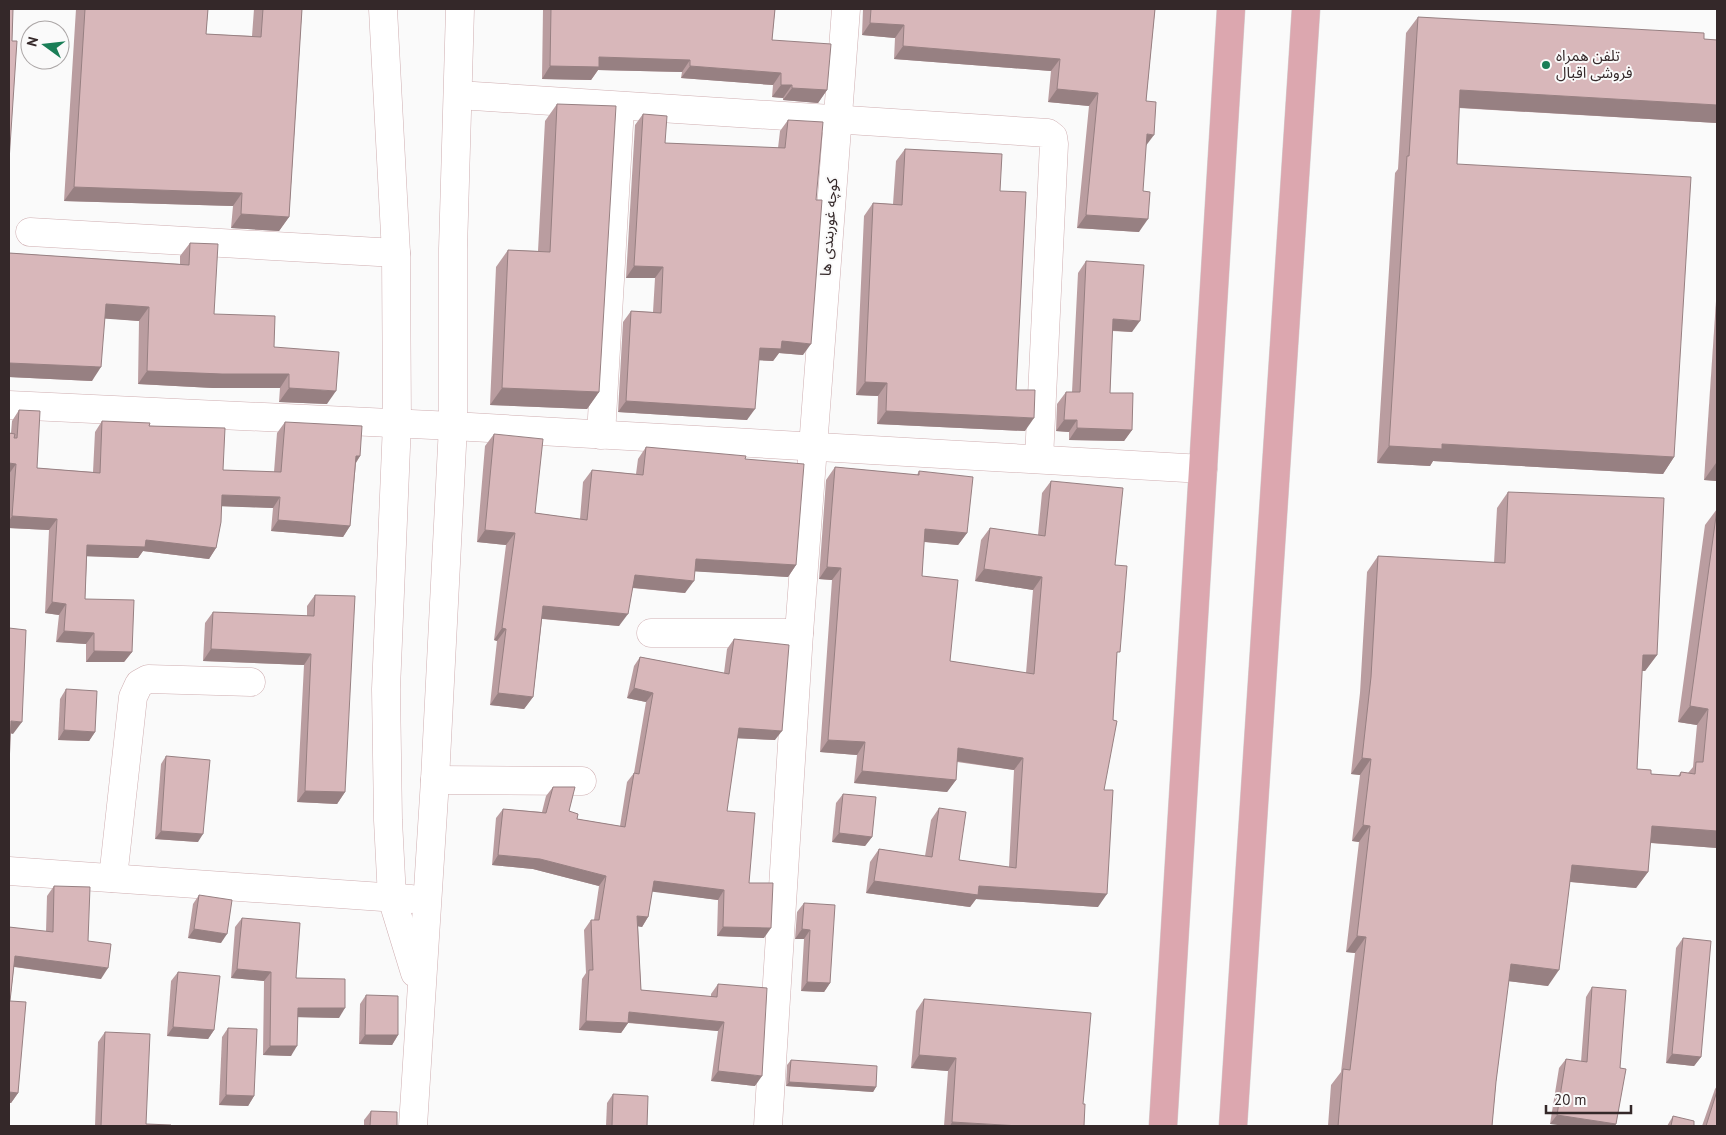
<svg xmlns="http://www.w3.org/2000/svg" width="1726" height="1135" viewBox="0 0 1726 1135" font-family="'PT Sans','Noto Sans Arabic',sans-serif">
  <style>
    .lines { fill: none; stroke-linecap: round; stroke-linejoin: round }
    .minor-casing { stroke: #cfaeb1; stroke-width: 29 }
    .major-casing { stroke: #d6d4d4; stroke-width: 29 }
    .minor { stroke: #fff; stroke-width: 28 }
    .major { stroke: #dca7af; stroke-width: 28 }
    .wall { fill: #ba9da0 }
    .shaded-wall { fill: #978082 }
    .building { fill: #d8b7ba; stroke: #978082 }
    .poi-dot { fill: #1a7e57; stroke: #fafafa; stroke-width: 2 }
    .labels { text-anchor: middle; stroke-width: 4; stroke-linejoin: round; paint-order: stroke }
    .poi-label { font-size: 15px; fill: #342829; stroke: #fafafa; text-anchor: start }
    .street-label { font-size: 15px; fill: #342829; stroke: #fafafa }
  </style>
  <rect width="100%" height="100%" fill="#fafafa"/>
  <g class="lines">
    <g class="minor-casing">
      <g id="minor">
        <polyline points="383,9 396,253 397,423 386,689 388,820 392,898 415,973"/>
        <polyline points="458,95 1048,133 1053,137 1054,144 1039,459"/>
        <polyline points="30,232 396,253"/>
        <polyline points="9,405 453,426 1203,469"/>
        <polyline points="601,435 620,107"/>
        <polyline points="651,633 799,633"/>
        <polyline points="435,780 582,781"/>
        <polyline points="9,871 411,899"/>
        <polyline points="113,878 133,697 139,684 148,679 251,682"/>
        <polyline points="413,1126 435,780 453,426 453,249 460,9"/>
        <polyline points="768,1126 799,633 846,9"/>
      </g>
    </g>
    <g class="major-casing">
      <g id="major">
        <polyline points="1163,1126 1231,9"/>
        <polyline points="1233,1126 1306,9"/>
      </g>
    </g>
    <use href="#minor" class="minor"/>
    <use href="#major" class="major"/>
  </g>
  <g class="wall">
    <polygon points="76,9 208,9 206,34 252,36 254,9 302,9 289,217 279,231 231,228 233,206 64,201"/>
    <polygon points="543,9 775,9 772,40 827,90 818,103 783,100 783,98 772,97 773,85 681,78 682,72 598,70 591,80 542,79"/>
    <polygon points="863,9 1155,9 1146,101 1146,145 1139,232 1077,228 1089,106 1048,102 1051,71 894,59 895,38 862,35"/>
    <polygon points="1418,17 1717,40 1717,123 1459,108 1457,164 1674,457 1663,474 1433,461 1430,466 1377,463 1395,173 1398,169 1406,33"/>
    <polygon points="557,104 599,392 587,409 490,405 496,267 508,250 538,251 545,121"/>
    <polygon points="643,114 665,143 778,148 780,131 788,120 816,200 803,355 779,353 773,361 759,360 747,420 618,412 623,322 631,311 653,312 655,278 626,278 635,125"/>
    <polygon points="905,149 1000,191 1016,390 1025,431 877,424 878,396 856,395 864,216 873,203 893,204 896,161"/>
    <polygon points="190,243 214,314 274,347 327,404 279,402 280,388 213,388 138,384 139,321 105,318 92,381 9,377 9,253 180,264 180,256"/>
    <polygon points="1086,261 1132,332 1112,331 1110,393 1132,430 1124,441 1069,440 1069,432 1056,431 1057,404 1066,392 1072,392 1078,273"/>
    <polygon points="1717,286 1717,481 1704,480"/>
    <polygon points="19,410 37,468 93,472 95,432 102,421 149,426 223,470 274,472 277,433 285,422 360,456 356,463 350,526 343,537 271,531 273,508 222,506 216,548 209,559 143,551 138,558 87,556 85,599 132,652 124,662 86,662 86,644 56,642 59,615 45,613 49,530 9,528 9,433 11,433 12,421"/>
    <polygon points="494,434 535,513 580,519 583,482 592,470 636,474 638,459 646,447 745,459 796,565 788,577 695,571 685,593 632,588 619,626 542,619 533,697 524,709 490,705 497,641 494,640 506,545 477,542 485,446"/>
    <polygon points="835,467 917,475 919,471 967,533 958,545 924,542 922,576 950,661 1026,673 1033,590 975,581 981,540 990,528 1038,535 1042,493 1051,481 1115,565 1117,656 1104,790 1098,907 976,899 970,907 866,893 870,862 879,849 925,856 931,820 939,808 959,860 1009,867 1014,770 957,762 956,780 947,792 854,783 857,755 820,752 832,580 819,579 826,480"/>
    <polygon points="1508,492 1657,655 1645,671 1642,671 1637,769 1651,774 1678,776 1681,772 1688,773 1693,767 1697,725 1678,722 1705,525 1717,509 1717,848 1650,843 1648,872 1636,888 1570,882 1548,986 1508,981 1496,1082 1492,1126 1328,1126 1331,1085 1341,1072 1355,953 1346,952 1359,842 1352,841 1360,775 1351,774 1360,693 1367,572 1378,556 1494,563 1497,508"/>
    <polygon points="315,595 345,792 337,804 297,802 304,665 203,661 205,623 213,612 307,616 307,606"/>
    <polygon points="734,639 775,740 737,738 727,811 749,883 764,938 717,936 718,900 652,891 648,917 642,927 638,926 641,990 711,997 711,994 718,984 755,1086 711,1081 718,1031 628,1023 621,1033 579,1030 582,979 586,973 584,930 591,920 594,920 599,886 533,869 492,865 496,818 503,809 542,812 546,796 553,787 569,811 577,819 620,826 627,782 634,773 646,702 627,698 634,666 640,657 724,673 727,649"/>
    <polygon points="66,689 95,732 89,741 58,740 60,699"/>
    <polygon points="166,756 198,842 155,839 161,764"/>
    <polygon points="843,794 872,837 865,846 832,842 836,803"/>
    <polygon points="54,886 88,941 101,979 14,967 10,1001 18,1093 11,1103 9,1103 9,927 46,932 47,896"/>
    <polygon points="199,895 221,943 188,938 193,904"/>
    <polygon points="804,903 830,983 824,992 801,991 804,939 795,939 797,912"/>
    <polygon points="242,918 296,978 339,1018 298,1017 291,1056 263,1055 264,981 231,978 235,927"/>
    <polygon points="1683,938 1701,1057 1694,1066 1666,1063 1676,948"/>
    <polygon points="178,972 214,1030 208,1039 167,1036 171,981"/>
    <polygon points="1592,987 1615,1126 1550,1124 1559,1068 1566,1059 1581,1062 1586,997"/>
    <polygon points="366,995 398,1035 392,1045 359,1044 360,1004"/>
    <polygon points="924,999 1083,1104 1084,1126 944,1126 948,1071 911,1068 916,1011"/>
    <polygon points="228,1028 254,1096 248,1106 219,1105 222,1037"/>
    <polygon points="105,1032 146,1124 171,1126 95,1126 98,1042"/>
    <polygon points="791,1060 876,1087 873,1092 786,1086 787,1065"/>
    <polygon points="1717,1086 1717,1126 1702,1126 1715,1089"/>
    <polygon points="613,1094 647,1126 606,1126 607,1103"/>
    <polygon points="371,1111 397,1126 364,1126 364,1120"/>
    <polygon points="1673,1116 1694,1126 1667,1126"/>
  </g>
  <g class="shaded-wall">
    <polygon points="870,23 904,25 895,38 862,35"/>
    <polygon points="903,46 1060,59 1051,71 894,59"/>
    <polygon points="599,57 690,60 682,72 598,70 591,80 542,79 550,66"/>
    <polygon points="690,66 781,73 773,85 681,78"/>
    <polygon points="781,85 792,85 783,98 772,97"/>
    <polygon points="792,88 827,90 818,103 783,100"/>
    <polygon points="1057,89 1098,93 1089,106 1048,102"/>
    <polygon points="1460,90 1717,105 1717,123 1448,107"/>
    <polygon points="1147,134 1154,135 1145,147"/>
    <polygon points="74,187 242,193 233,206 64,201"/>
    <polygon points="241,214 289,217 279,231 231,228"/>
    <polygon points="1086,215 1148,219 1139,232 1077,228"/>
    <polygon points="634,266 663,267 655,278 626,278"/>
    <polygon points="106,304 149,307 139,321 96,318"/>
    <polygon points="1113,319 1140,321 1132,332 1105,330"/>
    <polygon points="782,341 811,344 803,355 779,353 773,361 752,360 760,348"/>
    <polygon points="9,363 101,367 92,381 9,377"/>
    <polygon points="147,371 289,374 280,388 213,388 138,384"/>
    <polygon points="865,382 887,383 878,396 856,395"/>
    <polygon points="289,388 336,391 327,404 279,402"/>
    <polygon points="502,388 599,392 587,409 490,405"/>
    <polygon points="626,401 755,409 747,420 618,412"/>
    <polygon points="886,411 1034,418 1025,431 877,424"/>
    <polygon points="1064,420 1077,420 1069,432 1056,431"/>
    <polygon points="1077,428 1132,430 1124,441 1069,440"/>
    <polygon points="1442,444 1674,457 1663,474 1433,461 1430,466 1377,463 1389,446"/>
    <polygon points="356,456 360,456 353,467"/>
    <polygon points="9,463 16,464 9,474"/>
    <polygon points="1716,463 1717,463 1717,481 1704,480"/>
    <polygon points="222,495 280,497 273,508 215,506"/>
    <polygon points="12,516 57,519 49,530 9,528 9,521"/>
    <polygon points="278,520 350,526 343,537 271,531"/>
    <polygon points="925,529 967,533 958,545 916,541"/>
    <polygon points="485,530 515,533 506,545 477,542"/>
    <polygon points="146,540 216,548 209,559 143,551 138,558 79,556 87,545"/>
    <polygon points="696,559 796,565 788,577 688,571"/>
    <polygon points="827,567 841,568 832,580 819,579"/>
    <polygon points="984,569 1042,577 1033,590 975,581"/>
    <polygon points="635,575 694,581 685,593 626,587"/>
    <polygon points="52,602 66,604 59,615 45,613"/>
    <polygon points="543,606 628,614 619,626 535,618"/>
    <polygon points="502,628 506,629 497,641 494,640"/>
    <polygon points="64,631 94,633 86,644 56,642"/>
    <polygon points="211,649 311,654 304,665 203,661"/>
    <polygon points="94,651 132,652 124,662 86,662"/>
    <polygon points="1643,655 1657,655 1645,671 1632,671"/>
    <polygon points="634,688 653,693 646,702 627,698"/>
    <polygon points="498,693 533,697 524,709 490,705"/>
    <polygon points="1690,706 1708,709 1697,725 1678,722"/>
    <polygon points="11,721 22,722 13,734 9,733"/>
    <polygon points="739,728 782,731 775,740 732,738"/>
    <polygon points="64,730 95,732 89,741 58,740"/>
    <polygon points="828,740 865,742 857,755 820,752"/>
    <polygon points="958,748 1023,758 1014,770 950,760"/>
    <polygon points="1362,758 1371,759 1360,775 1351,774"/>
    <polygon points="862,771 956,780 947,792 854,783"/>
    <polygon points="305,791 345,792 337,804 297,802"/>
    <polygon points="1363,825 1370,826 1359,842 1352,841"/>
    <polygon points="1652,826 1717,831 1717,848 1641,842"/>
    <polygon points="161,831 203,834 198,842 155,839"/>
    <polygon points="839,833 872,837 865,846 832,842"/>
    <polygon points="498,855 540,859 606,876 599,886 533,869 492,865"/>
    <polygon points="1572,865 1648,872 1636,888 1561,881"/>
    <polygon points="654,881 724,890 718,900 647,891"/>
    <polygon points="874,881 979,886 1107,894 1098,907 976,899 970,907 866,893"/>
    <polygon points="637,916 648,917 642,927 630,925"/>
    <polygon points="723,927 771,928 764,938 717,936"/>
    <polygon points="194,929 227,934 221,943 188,938"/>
    <polygon points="802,929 810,930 804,939 795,939"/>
    <polygon points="1357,936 1366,937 1355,953 1346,952"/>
    <polygon points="15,956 108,968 101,979 9,966"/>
    <polygon points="1511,964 1559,970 1548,986 1499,980"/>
    <polygon points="237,969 271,972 264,981 231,978"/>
    <polygon points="807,982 830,983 824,992 801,991"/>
    <polygon points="298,1008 345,1008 339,1018 291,1017"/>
    <polygon points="629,1012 724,1022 718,1031 622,1022"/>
    <polygon points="586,1021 628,1023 621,1033 579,1030"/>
    <polygon points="173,1027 214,1030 208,1039 167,1036"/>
    <polygon points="365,1035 398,1035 392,1045 359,1044"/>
    <polygon points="270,1046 297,1046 291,1056 263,1055"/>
    <polygon points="1672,1054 1701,1057 1694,1066 1666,1063"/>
    <polygon points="919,1055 956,1058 948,1071 911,1068"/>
    <polygon points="718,1071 762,1076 755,1086 711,1081"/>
    <polygon points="789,1082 876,1087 873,1092 786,1086"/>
    <polygon points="9,1092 18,1093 11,1103 9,1103"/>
    <polygon points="226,1095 254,1096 248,1106 219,1105"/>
    <polygon points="1557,1115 1616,1124 1615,1126 1565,1126 1550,1124"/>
    <polygon points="952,1122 1020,1126 950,1126"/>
  </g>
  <g class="building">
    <polygon points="9,9 13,9 12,41 17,41 9,161"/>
    <polygon points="85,9 208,9 206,34 261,37 263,9 302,9 289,217 241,214 242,193 74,187"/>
    <polygon points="551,9 775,9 772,40 831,44 827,90 792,88 792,85 781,85 781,73 690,66 690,60 599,57 599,67 550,66"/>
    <polygon points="871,9 1155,9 1146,101 1156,102 1154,135 1147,134 1143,191 1150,192 1148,219 1086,215 1098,93 1057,89 1060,59 903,46 904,25 870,23"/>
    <polygon points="1418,17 1704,33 1704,39 1717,40 1717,105 1460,90 1457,164 1691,177 1674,457 1442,444 1442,449 1389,446 1407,156 1409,156"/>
    <polygon points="557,104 616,106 599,392 502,388 508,250 550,252"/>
    <polygon points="643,114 667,116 665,143 785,148 788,120 823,122 816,200 822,200 811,344 782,341 781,349 760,348 755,409 626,401 631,311 661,313 663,267 634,266"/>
    <polygon points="905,149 1002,154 1000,191 1026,192 1016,390 1035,390 1034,418 886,411 887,383 865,382 873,203 902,205"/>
    <polygon points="190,243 218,244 214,314 275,316 274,347 339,352 336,391 289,388 289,374 222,374 147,371 149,307 106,304 101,367 9,363 9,253 189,265"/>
    <polygon points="1086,261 1144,265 1140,321 1113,319 1110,393 1133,393 1132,430 1077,428 1077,420 1064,420 1066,392 1080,392"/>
    <polygon points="19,410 40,411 37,468 100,473 102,421 150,423 149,426 225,428 223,470 281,472 285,422 362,426 360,456 356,456 350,526 278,520 280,497 222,495 221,522 216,548 146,540 145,547 87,545 85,599 134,600 132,652 94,651 94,633 64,631 66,604 52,602 57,519 12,516 16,464 9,463 9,433 15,434 14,438 17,438"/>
    <polygon points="494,434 543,439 535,513 587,520 592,470 643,475 646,447 746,456 745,459 804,464 796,565 696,559 694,581 635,575 628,614 543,606 533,697 498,693 506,629 502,628 515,533 485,530"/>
    <polygon points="835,467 919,475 919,471 973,477 967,533 925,529 922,576 958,580 950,661 1034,674 1042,577 984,569 990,528 1045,536 1051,481 1123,488 1115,565 1127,566 1120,652 1117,652 1113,720 1117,721 1104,790 1113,790 1107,894 979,886 978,895 874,881 879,849 932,857 939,808 966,812 959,860 1016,868 1023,758 958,748 956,780 862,771 865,742 828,740 841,568 827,567"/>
    <polygon points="1508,492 1664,498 1657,655 1643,655 1637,769 1651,770 1651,774 1680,776 1681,772 1695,774 1696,762 1703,762 1708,709 1690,706 1717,509 1717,831 1652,826 1648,872 1572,865 1559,970 1511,964 1496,1082 1492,1126 1338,1126 1343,1069 1350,1070 1366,937 1357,936 1370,826 1363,825 1371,759 1362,758 1371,677 1378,556 1505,563"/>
    <polygon points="315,595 355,596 345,792 305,791 311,654 211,649 213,612 314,616"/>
    <polygon points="9,628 26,630 22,722 11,721 9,765"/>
    <polygon points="734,639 789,645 782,731 739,728 727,811 755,813 749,883 773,883 771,928 723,927 724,890 654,881 648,917 637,916 641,990 717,997 718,984 767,988 762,1076 718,1071 724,1022 629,1012 628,1023 586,1021 589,970 593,970 591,920 599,920 606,876 540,859 498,855 503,809 546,813 553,787 575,787 569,811 578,814 577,819 625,827 634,773 639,774 653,693 634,688 640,657 729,674"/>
    <polygon points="66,689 97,691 95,732 64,730"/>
    <polygon points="166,756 210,760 203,834 161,831"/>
    <polygon points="843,794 876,797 872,837 839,833"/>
    <polygon points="54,886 90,887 88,941 111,944 108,968 15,956 10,1001 26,1002 18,1093 9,1092 9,927 53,932"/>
    <polygon points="199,895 232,900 227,934 194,929"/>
    <polygon points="804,903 835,905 830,983 807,982 810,930 802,929"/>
    <polygon points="242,918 300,923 296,978 345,979 345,1008 298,1008 297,1046 270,1046 271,972 237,969"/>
    <polygon points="1683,938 1711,941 1701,1057 1672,1054"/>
    <polygon points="178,972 220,976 214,1030 173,1027"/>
    <polygon points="1592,987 1626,990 1620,1068 1626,1069 1616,1124 1557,1115 1566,1059 1587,1062"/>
    <polygon points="366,995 398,996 398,1035 365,1035"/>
    <polygon points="924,999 1091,1013 1083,1104 1085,1104 1084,1126 1020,1126 952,1122 956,1058 919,1055"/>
    <polygon points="228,1028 257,1029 254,1096 226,1095"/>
    <polygon points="105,1032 150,1034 146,1124 171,1125 171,1126 101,1126"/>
    <polygon points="791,1060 877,1066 876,1087 789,1082"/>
    <polygon points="1717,1091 1717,1126 1706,1126"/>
    <polygon points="613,1094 648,1096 647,1126 612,1126"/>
    <polygon points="371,1111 397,1112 397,1126 370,1126"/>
    <polygon points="1673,1116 1694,1121 1694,1126 1671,1126"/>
  </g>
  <circle class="poi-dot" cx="1546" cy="65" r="5"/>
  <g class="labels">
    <g class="poi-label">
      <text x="1556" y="61">تلفن همراه<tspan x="1556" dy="17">فروشی اقبال</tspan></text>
    </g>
    <g class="street-label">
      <text transform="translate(829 227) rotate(-86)" y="5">کوچه غوربندی ها</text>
    </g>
  </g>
  <rect width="1726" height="1135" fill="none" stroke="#342829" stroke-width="20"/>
  <g transform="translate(45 45) rotate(285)"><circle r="24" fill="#fafafa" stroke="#aba6a6"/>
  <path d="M0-4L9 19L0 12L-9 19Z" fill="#1a7e57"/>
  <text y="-8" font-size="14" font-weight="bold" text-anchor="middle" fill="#342829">N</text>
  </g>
  <path d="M1546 1105v8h85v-8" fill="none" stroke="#342829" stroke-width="2.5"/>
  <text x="1554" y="1105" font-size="15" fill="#342829" stroke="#fafafa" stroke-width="4" paint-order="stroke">20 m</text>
</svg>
